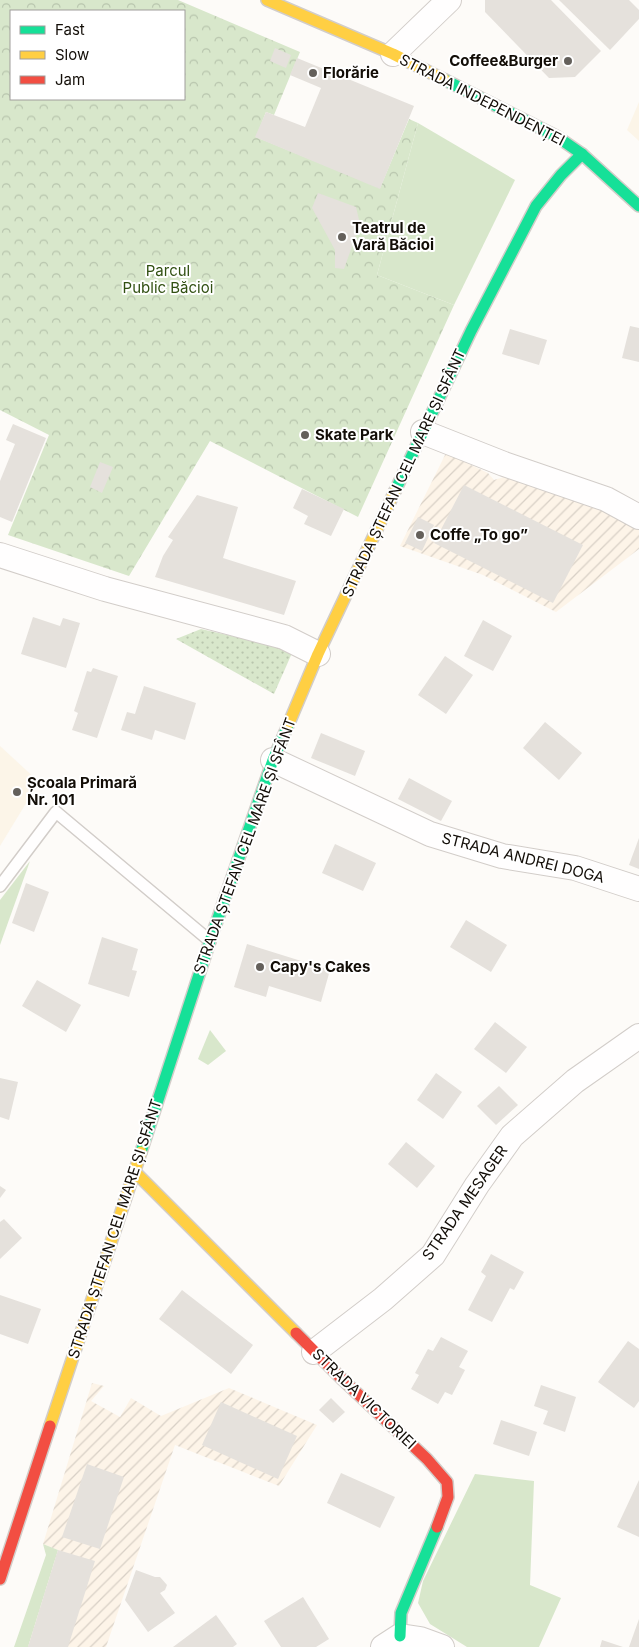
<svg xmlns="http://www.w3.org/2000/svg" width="639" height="1647" viewBox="0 0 639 1647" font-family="Inter,sans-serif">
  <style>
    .industrial { fill: url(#industrial-furrows) }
    .education { fill: #fcf5e8 }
    .grass { fill: url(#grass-dots) }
    .forest { fill: url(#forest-crowns); fill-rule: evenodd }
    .garden { fill: #d8e7cb }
    .building { fill: #e5e1dc }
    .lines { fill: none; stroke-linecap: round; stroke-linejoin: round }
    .lane-casing { stroke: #d2cdc9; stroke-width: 14 }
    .street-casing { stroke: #d2cdc9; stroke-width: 26 }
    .fast-casing { stroke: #d2cdc9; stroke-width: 14 }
    .slow-casing { stroke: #d2cdc9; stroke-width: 14 }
    .jam-casing { stroke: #d2cdc9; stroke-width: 14 }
    .lane { stroke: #fffefe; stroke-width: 11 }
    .street { stroke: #fffefe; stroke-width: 24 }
    .fast { stroke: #16e098; stroke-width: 11 }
    .slow { stroke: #ffcf43; stroke-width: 11 }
    .jam { stroke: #f24e42; stroke-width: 11 }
    .poi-dot { fill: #64605b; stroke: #fff; stroke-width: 2 }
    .labels { text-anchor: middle; stroke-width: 4; stroke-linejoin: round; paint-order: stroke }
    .poi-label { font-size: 15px; font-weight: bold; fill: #120d07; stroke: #fff; text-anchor: start }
    .street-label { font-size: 15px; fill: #120d07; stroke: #fff }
    .park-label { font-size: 15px; fill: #315012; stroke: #fff }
  </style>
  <defs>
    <pattern id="industrial-furrows" width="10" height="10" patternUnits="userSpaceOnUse" patternTransform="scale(1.25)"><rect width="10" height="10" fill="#fdf4e8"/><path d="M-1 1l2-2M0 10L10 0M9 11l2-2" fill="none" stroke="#d8d0c6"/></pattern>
    <pattern id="grass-dots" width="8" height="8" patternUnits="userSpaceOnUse" patternTransform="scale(1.25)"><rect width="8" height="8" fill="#d8e7cb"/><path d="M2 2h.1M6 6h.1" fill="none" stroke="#b8c5ad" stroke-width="1.8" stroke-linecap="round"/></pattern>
    <pattern id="forest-crowns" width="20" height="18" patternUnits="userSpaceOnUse" patternTransform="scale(1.25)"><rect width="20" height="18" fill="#d8e7cb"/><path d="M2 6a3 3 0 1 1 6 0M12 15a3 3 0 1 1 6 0" fill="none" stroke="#b8c5ad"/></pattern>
  </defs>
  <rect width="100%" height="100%" fill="#fdfbf8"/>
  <g class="industrial">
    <polygon points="446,453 488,473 494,480 511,475 594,503 639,526 639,549 556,612 483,575 400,546"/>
    <polygon points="92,1383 104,1386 91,1401 120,1417 131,1398 161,1416 229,1388 317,1425 279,1486 175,1445 106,1647 28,1647 58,1550 43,1544"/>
  </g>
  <g class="education">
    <polygon points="639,102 639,141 627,130"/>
    <polygon points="0,746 39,782 0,846"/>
  </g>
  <polygon class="grass" points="201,629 281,647 292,653 274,694 176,639"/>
  <path class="forest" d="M0 0H178L300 52 274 115 266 112 256 137 380 188 409 119 418 123 377 275 454 305 358 517 210 441 129 576 8 535 49 435 0 410ZM11 11H184V99H11Z"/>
  <g class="garden">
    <polygon points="418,123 515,180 454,305 377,275"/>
    <polygon points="30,861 0,945 0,900"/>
    <polygon points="210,1030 226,1051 208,1065 198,1059"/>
    <polygon points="475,1474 534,1481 530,1585 561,1598 539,1647 467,1647 430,1624 418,1603 423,1581"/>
    <polygon points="43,1544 58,1550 28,1647 14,1647 46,1555"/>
  </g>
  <g class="building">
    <polygon points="485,0 551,0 601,51 575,77 549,78 485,12"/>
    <polygon points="559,0 629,0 639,10 639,19 610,50"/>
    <polygon points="275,48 291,55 286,68 270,61"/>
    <polygon points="297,58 414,106 380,189 255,137 266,112 305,127 321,88 290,75"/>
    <polygon points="318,193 356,207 360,224 344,269 335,268 335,250 312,208"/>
    <polygon points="630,326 639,328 639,362 622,358"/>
    <polygon points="510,329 547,340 539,365 502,354"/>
    <polygon points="13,424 46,438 12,522 0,517 0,481 15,444 6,440"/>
    <polygon points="100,462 113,467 102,493 90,487"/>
    <polygon points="464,485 583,545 553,603 434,543"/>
    <polygon points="302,489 344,509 331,536 304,524 308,516 293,508"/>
    <polygon points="197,495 238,507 223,558 296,581 284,615 155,577 163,556 173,540 168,537"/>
    <polygon points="418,517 434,525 422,551 405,543"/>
    <polygon points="33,617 60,626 63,618 80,623 66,668 21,654"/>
    <polygon points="483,620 512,636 493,671 464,656"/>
    <polygon points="445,656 473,675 446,714 418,695"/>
    <polygon points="93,668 118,676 97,738 72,730 78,713 74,711 87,671 91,672"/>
    <polygon points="144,686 196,703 185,740 155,730 152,740 121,730 127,712 135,714"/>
    <polygon points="545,722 582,753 559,780 523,748"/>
    <polygon points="321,733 365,751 355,776 311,758"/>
    <polygon points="409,778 452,801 441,821 398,799"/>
    <polygon points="639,838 639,869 629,865"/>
    <polygon points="335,844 376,863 363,891 322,873"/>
    <polygon points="26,883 49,892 34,932 12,923"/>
    <polygon points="466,920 507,945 491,972 450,947"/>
    <polygon points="102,937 138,949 132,970 137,971 129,997 88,984"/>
    <polygon points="247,944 330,970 321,1002 269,986 266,997 234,987"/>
    <polygon points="37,980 81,1005 66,1032 22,1006"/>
    <polygon points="495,1022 527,1047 506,1073 474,1049"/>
    <polygon points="436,1073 462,1092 443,1119 417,1100"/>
    <polygon points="0,1078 18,1082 9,1120 0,1117"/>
    <polygon points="499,1086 518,1105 496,1125 477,1106"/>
    <polygon points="406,1142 435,1166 417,1188 388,1164"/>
    <polygon points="0,1186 6,1190 0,1198"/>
    <polygon points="4,1219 22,1238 0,1259 0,1222"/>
    <polygon points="491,1254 524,1272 514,1290 510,1288 492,1322 468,1310 486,1276 481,1272"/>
    <polygon points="182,1290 253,1345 231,1374 159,1319"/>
    <polygon points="0,1295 41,1309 28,1344 0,1334"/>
    <polygon points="441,1337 468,1351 459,1367 465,1370 452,1395 445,1392 438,1404 411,1389 419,1375 415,1373 428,1349 433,1351"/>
    <polygon points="628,1341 639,1349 639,1401 634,1408 598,1382"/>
    <polygon points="541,1385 576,1397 565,1432 543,1424 548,1411 534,1406"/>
    <polygon points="331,1398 345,1412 333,1423 319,1410"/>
    <polygon points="221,1402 297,1436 278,1479 202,1445"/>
    <polygon points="501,1420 537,1432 529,1456 493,1444"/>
    <polygon points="87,1464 124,1477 100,1549 62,1537"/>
    <polygon points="341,1473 395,1497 380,1528 327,1503"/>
    <polygon points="639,1480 639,1537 617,1527"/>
    <polygon points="58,1550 95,1561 68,1647 28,1647"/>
    <polygon points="136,1570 155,1577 160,1577 167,1585 165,1590 160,1593 175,1613 148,1632 125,1600"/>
    <polygon points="303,1597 329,1639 316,1647 281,1647 264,1621"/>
    <polygon points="216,1615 237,1644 233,1647 173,1647"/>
    <polygon points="639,1619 639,1647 629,1647"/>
    <polygon points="602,1640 623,1647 600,1647"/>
  </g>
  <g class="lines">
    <g class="lane-casing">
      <polyline id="lane" points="0,886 56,812 210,941"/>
    </g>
    <g class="street-casing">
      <g id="street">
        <polyline points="393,54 449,0"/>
        <polyline points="423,432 504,464 606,499 639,517"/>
        <polyline points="0,555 105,589 284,637 318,654"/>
        <polyline points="273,760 430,834 502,856 575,868 639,889"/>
        <polyline points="314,1352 383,1299 433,1255 477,1185 512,1136 575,1081 639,1036"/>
        <polyline points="383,1647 400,1636 420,1639 442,1647"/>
      </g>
    </g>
    <g class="fast-casing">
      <g id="fast">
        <polyline points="445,80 556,136 582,154 639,206"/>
        <polyline points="395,491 471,331 536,206 561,175 582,154"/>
        <polyline points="141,1152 210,941 273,760 289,723"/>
        <polyline points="400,1636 401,1613 437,1527"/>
      </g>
    </g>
    <g class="slow-casing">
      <g id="slow">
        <polyline points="267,0 393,54 445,80"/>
        <polyline points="289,723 318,654 395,491"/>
        <polyline points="134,1171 296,1333"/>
        <polyline points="50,1426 141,1152"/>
      </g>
    </g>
    <g class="jam-casing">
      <g id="jam">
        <polyline points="296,1333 343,1380 427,1459 447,1482 448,1497 437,1527"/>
        <polyline points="0,1579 50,1426"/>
      </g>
    </g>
    <use href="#lane" class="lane"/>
    <use href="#street" class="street"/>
    <use href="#fast" class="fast"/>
    <use href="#slow" class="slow"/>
    <use href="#jam" class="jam"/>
  </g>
  <g class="poi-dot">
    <circle cx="568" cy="61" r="5"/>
    <circle cx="313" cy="73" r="5"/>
    <circle cx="342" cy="237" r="5"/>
    <circle cx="305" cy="435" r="5"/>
    <circle cx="420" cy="535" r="5"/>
    <circle cx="17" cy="792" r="5"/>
    <circle cx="260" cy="967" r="5"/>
  </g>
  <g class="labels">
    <g class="poi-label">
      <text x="558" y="66" text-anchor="end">Coffee&amp;Burger</text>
      <text x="323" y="78">Florărie</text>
      <text x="352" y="233">Teatrul de<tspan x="352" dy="17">Vară Băcioi</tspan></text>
      <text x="315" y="440">Skate Park</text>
      <text x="430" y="540">Coffe „To go”</text>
      <text x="27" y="788">Școala Primară<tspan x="27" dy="17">Nr. 101</tspan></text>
      <text x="270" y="972">Capy's Cakes</text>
    </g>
    <g class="street-label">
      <text transform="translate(482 100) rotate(27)" y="5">STRADA INDEPENDENȚEI</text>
      <text transform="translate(404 473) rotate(-65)" y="5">STRADA ȘTEFAN CEL MARE ȘI SFÂNT</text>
      <text transform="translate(245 846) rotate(-70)" y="5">STRADA ȘTEFAN CEL MARE ȘI SFÂNT</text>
      <text transform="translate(523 858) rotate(14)" y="5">STRADA ANDREI DOGA</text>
      <text transform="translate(465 1203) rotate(-55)" y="5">STRADA MESAGER</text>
      <text transform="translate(115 1229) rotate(-72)" y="5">STRADA ȘTEFAN CEL MARE ȘI SFÂNT</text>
      <text transform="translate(364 1399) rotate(44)" y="5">STRADA VICTORIEI</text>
    </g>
    <g class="park-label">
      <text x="168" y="276">Parcul<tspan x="168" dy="17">Public Băcioi</tspan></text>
    </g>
  </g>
  <rect x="10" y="10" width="175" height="90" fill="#ffffff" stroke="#a09e9c"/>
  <rect x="20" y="26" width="25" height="8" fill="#16e098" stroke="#a09e9c"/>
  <text x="55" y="35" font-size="15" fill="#120d07">Fast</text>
  <rect x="20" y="51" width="25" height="8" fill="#ffcf43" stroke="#a09e9c"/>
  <text x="55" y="60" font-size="15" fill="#120d07">Slow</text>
  <rect x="20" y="76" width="25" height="8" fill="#f24e42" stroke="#a09e9c"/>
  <text x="55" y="85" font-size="15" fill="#120d07">Jam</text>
</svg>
